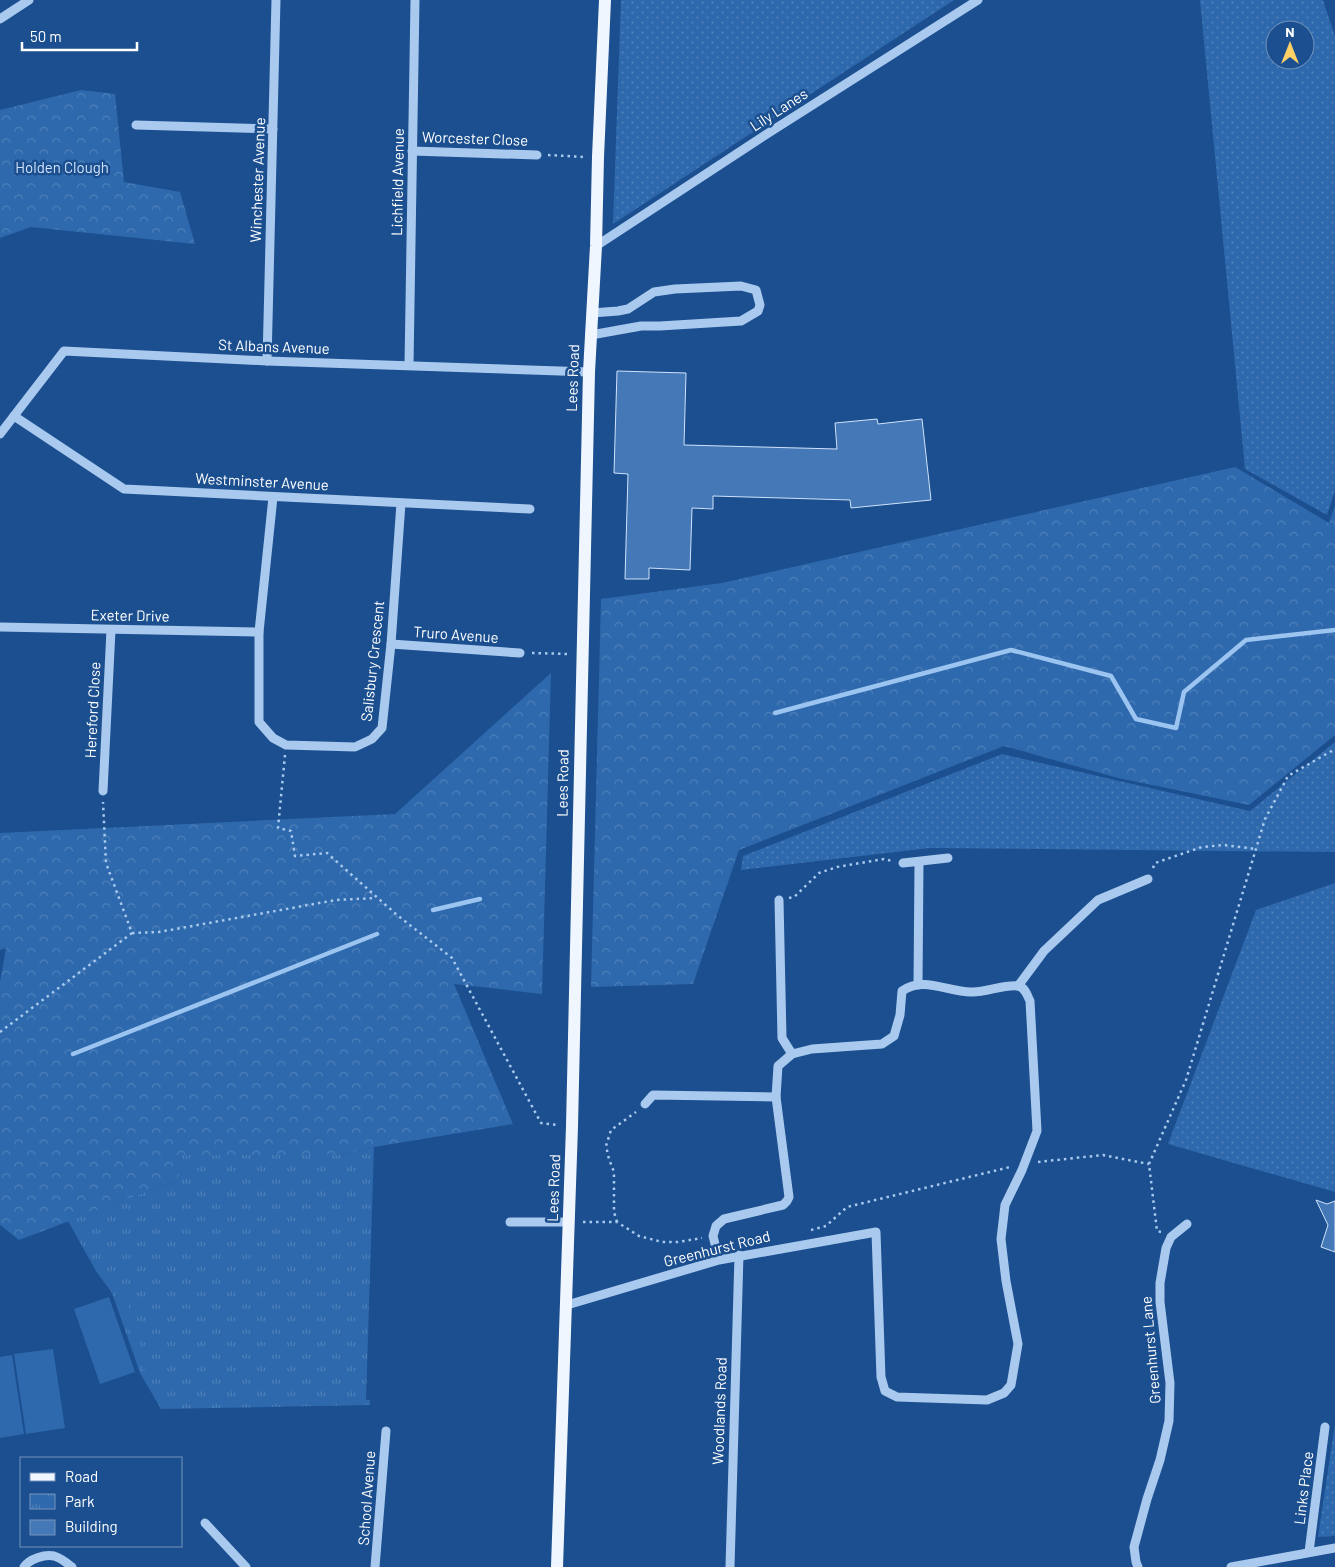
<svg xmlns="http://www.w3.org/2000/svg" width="1335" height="1567" viewBox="0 0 1335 1567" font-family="Barlow,sans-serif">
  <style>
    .grass { fill: url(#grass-dots); fill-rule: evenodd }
    .forest { fill: url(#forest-crowns) }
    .park { fill: url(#park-tufts) }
    .pitch { fill: #2e69ad }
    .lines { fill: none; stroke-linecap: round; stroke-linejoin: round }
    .stream { stroke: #9cc4f0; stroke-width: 4.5 }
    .building { fill: #4478b7; stroke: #cfe3fa }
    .path { stroke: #a9c9ee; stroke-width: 2.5; stroke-dasharray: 2.5 4; stroke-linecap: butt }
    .minor { stroke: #a9c9ee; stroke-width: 9 }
    .major { stroke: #f0f6ff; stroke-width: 12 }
    .labels { text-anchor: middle; stroke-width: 5; stroke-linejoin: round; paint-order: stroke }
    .street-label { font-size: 15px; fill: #fff; stroke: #1b4f8f }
    .park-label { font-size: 15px; fill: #cfe3fa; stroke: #1b4f8f }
  </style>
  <defs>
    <pattern id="grass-dots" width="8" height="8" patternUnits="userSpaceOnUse" patternTransform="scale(1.25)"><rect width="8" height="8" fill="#2e69ad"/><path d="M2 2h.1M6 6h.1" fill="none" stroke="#4d80b9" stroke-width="1.8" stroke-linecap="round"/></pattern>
    <pattern id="forest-crowns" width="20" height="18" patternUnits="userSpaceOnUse" patternTransform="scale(1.25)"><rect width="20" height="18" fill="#2e69ad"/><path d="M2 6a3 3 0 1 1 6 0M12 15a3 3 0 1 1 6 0" fill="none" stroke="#4d80b9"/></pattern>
    <pattern id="park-tufts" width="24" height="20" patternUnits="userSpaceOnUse" patternTransform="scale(1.25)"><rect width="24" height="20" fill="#2e69ad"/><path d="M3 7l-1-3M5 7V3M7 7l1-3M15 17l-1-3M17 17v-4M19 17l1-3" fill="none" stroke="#4d80b9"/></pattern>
  </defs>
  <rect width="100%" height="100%" fill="#1b4f8f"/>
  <g class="grass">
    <polygon points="621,0 954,0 613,224"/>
    <path d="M1200 0H1323L1335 36V491L1327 515 1245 469ZM1275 30H1305V60H1275Z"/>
    <polygon points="1335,742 1335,852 930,848 741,870 743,856 1002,754 1250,811"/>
    <polygon points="1335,883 1335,1192 1168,1144 1256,910"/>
    <polygon points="1335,1424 1335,1536 1318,1537"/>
  </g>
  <g class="forest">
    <polygon points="81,90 115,94 124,182 180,192 195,244 31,227 0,238 0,110"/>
    <polygon points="1235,467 1329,523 1335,505 1335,735 1249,805 1118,778 1004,746 739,850 693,984 591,987 601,599 722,583"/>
    <polygon points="551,673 542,994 454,984 513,1124 374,1147 341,1155 183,1155 178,1180 19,1240 0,1225 0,982 6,948 0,950 0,833 395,814"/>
  </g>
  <polygon class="park" points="374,1147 366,1400 370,1400 370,1405 161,1409 140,1373 112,1293 96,1271 68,1221 178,1180 182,1155 341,1155"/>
  <g class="pitch">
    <polygon points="122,1290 130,1310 127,1311 148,1369 145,1371 115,1292"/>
    <polygon points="109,1297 135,1372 100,1384 74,1309"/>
    <polygon points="53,1349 65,1428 26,1434 14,1354"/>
    <polygon points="12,1355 24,1434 0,1438 0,1357"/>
  </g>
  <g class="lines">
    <g class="stream">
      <polyline points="775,713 1011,650 1111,676 1136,719 1176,728 1184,692 1246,640 1335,630"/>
      <polyline points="433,910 480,899"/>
      <polyline points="73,1054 377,934"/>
    </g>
  </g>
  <g class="building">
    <polygon points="617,371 686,373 684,445 837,449 835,423 877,419 878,424 922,419 931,500 851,508 850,500 713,496 713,509 692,508 690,570 649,568 649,579 625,579 628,474 614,473"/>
    <polygon points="1316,1200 1327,1204 1335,1201 1335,1252 1321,1247 1328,1225"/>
  </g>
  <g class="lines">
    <g class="path">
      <polyline points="548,155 585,157"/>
      <polyline points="532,653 569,654"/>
      <polyline points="285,755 278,828 291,831 295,856 327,853 397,915 452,958 541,1123 558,1125"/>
      <polyline points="1153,868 1155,863 1202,847 1224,845 1256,849"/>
      <polyline points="789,898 794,897 819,873 837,867 884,859 892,861"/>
      <polyline points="132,933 159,932 336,900 376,898"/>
      <polyline points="0,1032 132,933 106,863 103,802"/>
      <polyline points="1038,1162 1103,1155 1149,1164"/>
      <polyline points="583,1222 617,1222 639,1236 662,1242 678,1242 702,1238"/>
      <polyline points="617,1222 614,1212 614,1172 609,1159 606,1146 611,1130 636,1112"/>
      <polyline points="811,1230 826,1226 847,1207 1010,1167"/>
      <polyline points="1161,1232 1157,1231 1149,1164 1186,1080 1265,819 1288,776 1335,749"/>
    </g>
    <g class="minor">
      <polyline points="0,19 29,0"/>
      <polyline points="136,125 273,129"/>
      <polyline points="412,151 537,155"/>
      <polyline points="596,246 770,132 978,0"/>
      <polyline points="591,335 641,326 660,326 741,321 758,311 760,305 756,290 741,286 675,289 654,292 628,309 618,311 592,313"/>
      <polyline points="267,361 276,0"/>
      <polyline points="409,365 415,0"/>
      <polyline points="14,416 124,489 530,509"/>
      <polyline points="0,434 64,351 267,361 589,372"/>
      <polyline points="273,497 259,632 259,722 273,738 286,745 355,747 372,739 382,728 391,644 401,503"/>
      <polyline points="0,627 259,632"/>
      <polyline points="391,644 520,653"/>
      <polyline points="103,791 111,630"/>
      <polyline points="903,863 948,858"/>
      <polyline points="779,900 782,1038 792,1054"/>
      <polyline points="918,985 919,862"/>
      <polyline points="1018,986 1044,951 1098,900 1148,879"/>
      <polyline points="645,1104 653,1095 776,1097"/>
      <polyline points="510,1222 569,1222"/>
      <path d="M567 1305 719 1260 876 1232 881 1377 885 1391 897 1397 987 1400 1004 1393 1011 1385 1018 1344 1006 1281 1001 1239 1005 1205 1022 1170 1037 1131 1030 1001C1027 995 1025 987 1018 986 1005 984 984 993 971 992 947 992 924 976 902 991L900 1015 894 1036 882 1044 812 1049 792 1054 778 1066 776 1097 789 1197 787 1201 783 1205 724 1219 716 1226 713 1236 719 1260"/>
      <polyline points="205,1523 246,1567"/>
      <polyline points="1309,1552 1325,1427"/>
      <path d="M24 1567C29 1559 45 1554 54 1556 61 1558 67 1563 72 1567"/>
      <polyline points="375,1567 386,1431"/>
      <polyline points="730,1567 739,1255"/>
      <polyline points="1138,1567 1136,1562 1134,1547 1147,1499 1160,1460 1169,1421 1170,1383 1160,1302 1160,1283 1166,1248 1171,1237 1187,1224"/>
      <polyline points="1231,1567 1335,1548"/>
    </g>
    <polyline class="major" points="557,1567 572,1126 589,372 596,246 598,157 605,0"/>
  </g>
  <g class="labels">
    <g class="street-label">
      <text transform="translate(779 110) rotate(-33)" y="5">Lily Lanes</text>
      <text transform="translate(475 139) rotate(2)" y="5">Worcester Close</text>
      <text transform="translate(258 180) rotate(-88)" y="5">Winchester Avenue</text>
      <text transform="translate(398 182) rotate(-89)" y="5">Lichfield Avenue</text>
      <text transform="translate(274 347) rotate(2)" y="5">St Albans Avenue</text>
      <text transform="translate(573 378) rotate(-88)" y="5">Lees Road</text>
      <text transform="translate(262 482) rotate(3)" y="5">Westminster Avenue</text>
      <text transform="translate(130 616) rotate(1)" y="5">Exeter Drive</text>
      <text transform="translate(456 635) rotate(4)" y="5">Truro Avenue</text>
      <text transform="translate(373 661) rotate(-84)" y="5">Salisbury Crescent</text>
      <text transform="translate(93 710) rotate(-87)" y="5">Hereford Close</text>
      <text transform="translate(563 783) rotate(-89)" y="5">Lees Road</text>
      <text transform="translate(554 1188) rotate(-88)" y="5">Lees Road</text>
      <text transform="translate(717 1249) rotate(-14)" y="5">Greenhurst Road</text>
      <text transform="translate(1151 1350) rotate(-95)" y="5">Greenhurst Lane</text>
      <text transform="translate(720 1411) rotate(-88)" y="5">Woodlands Road</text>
      <text transform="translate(1304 1488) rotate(-83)" y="5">Links Place</text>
      <text transform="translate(367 1498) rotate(-86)" y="5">School Avenue</text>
    </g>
    <g class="park-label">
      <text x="62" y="173">Holden Clough</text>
    </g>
  </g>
  <rect x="20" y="1457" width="162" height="90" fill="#1b4f8f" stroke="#7695bc"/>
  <rect x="30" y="1473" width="25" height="8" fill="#f0f6ff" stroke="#7695bc"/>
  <text x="65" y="1482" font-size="15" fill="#ffffff">Road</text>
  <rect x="30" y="1494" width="25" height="15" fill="url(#park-tufts)" stroke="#7695bc"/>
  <text x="65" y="1507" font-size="15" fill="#ffffff">Park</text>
  <rect x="30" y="1520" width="25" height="15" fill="#4478b7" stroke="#7695bc"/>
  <text x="65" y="1532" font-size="15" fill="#ffffff">Building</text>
  <g transform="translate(1290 45)"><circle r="24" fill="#1b4f8f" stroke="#7695bc"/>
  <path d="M0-4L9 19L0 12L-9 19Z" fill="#ffd166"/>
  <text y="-8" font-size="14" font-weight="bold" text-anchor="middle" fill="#ffffff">N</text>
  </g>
  <path d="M22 42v8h115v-8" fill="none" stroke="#ffffff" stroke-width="2.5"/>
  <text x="30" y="42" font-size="15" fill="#ffffff" stroke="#1b4f8f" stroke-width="4" paint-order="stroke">50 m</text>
</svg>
